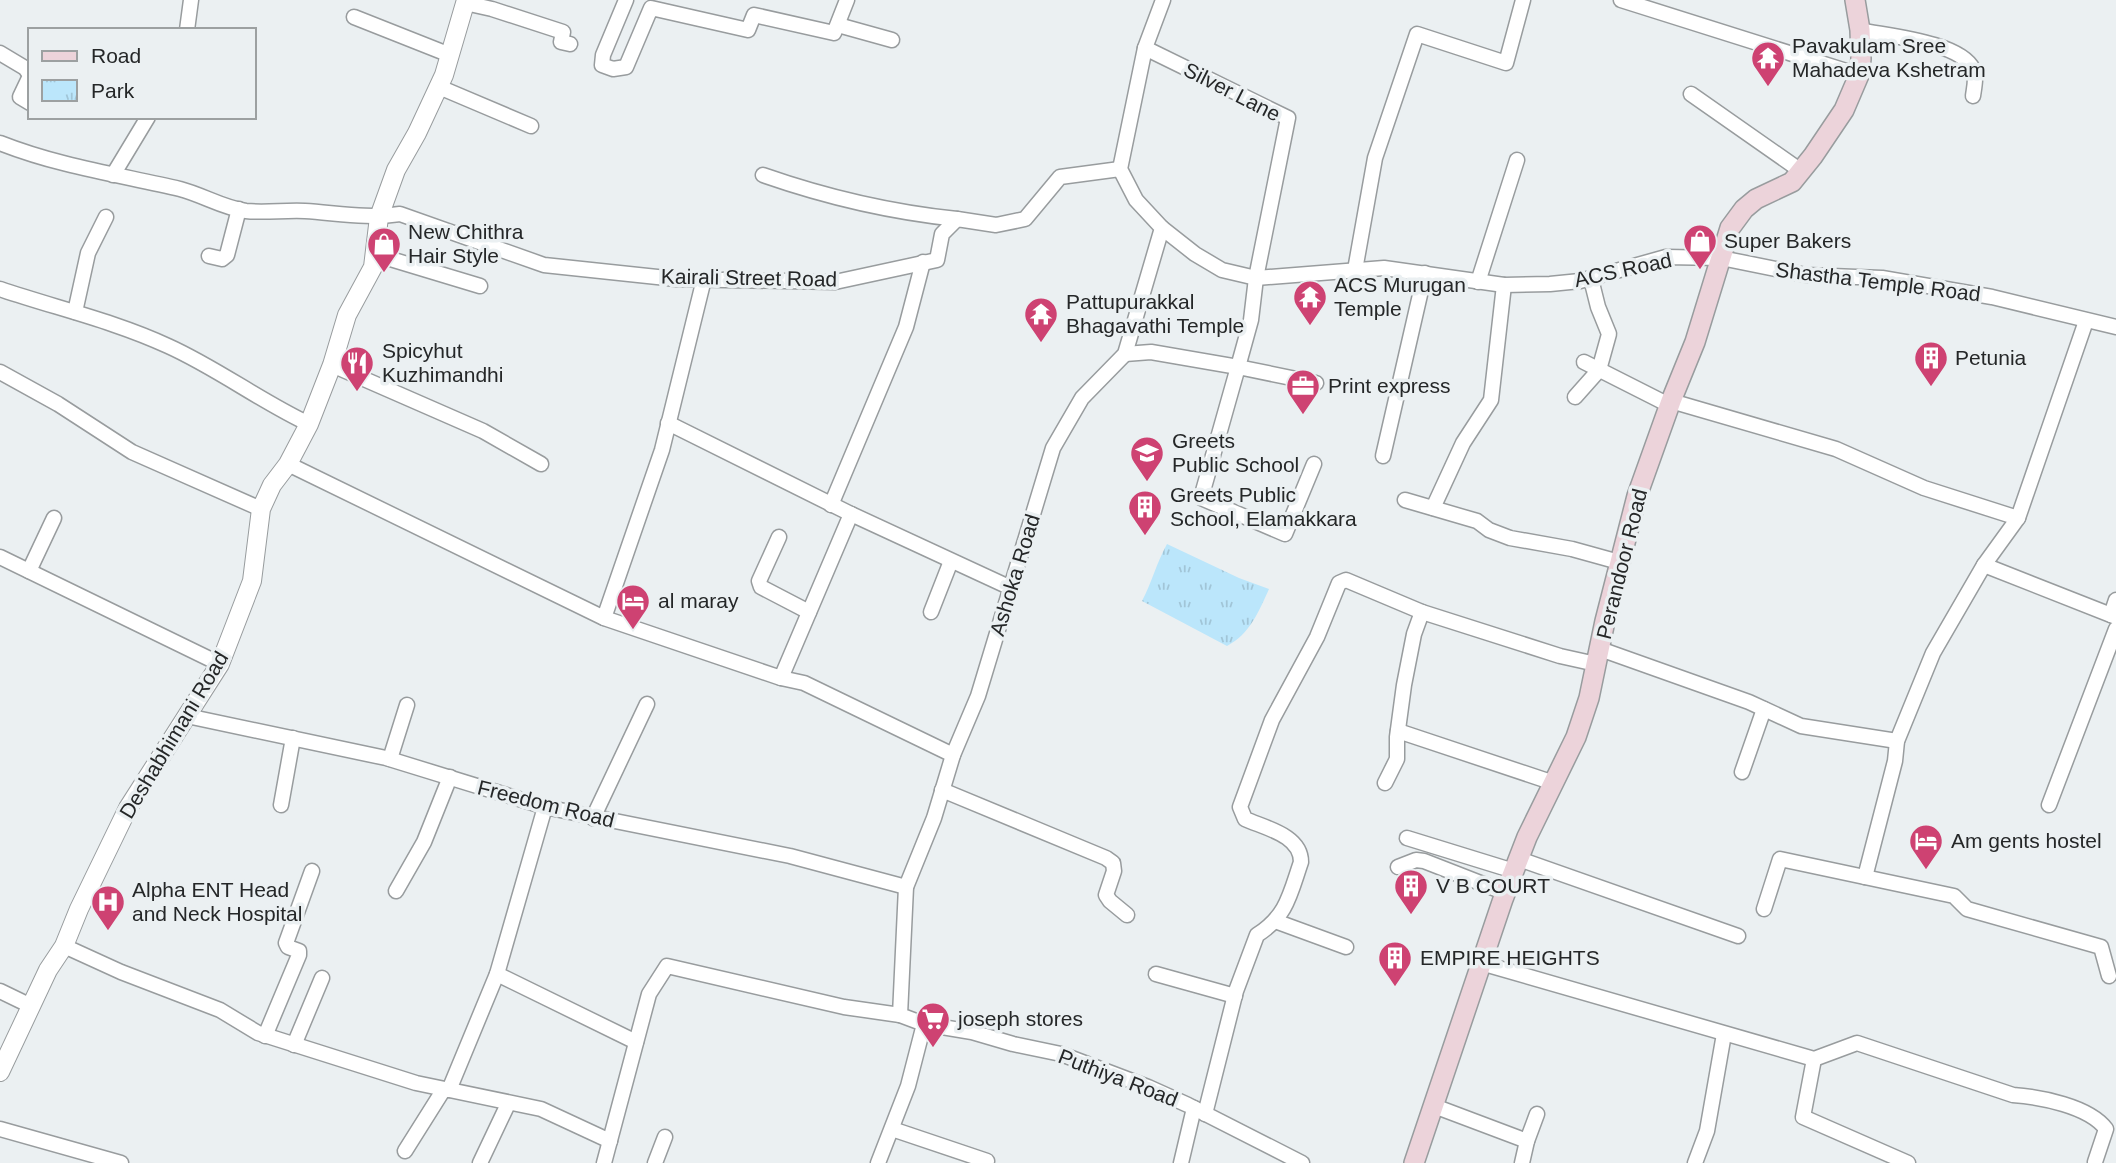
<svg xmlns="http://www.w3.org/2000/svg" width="2116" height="1163" viewBox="0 0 2116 1163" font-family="Arial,sans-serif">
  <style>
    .park { fill: url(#park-tufts) }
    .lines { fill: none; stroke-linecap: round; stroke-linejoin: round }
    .minor-casing { stroke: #989c9e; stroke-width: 17 }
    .tertiary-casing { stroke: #989c9e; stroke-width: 20 }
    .secondary-casing { stroke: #989c9e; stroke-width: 22 }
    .minor { stroke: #fff; stroke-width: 14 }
    .tertiary { stroke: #fff; stroke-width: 18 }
    .secondary { stroke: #ecd3da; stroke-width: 19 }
    .labels { text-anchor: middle; stroke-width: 7; stroke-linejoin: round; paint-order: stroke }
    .poi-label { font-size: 21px; fill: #252728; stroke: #ebf0f2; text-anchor: start }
    .street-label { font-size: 21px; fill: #252728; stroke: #ebf0f2 }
  </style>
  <defs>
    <pattern id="park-tufts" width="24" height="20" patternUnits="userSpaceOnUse" patternTransform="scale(1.75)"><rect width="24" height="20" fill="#bbe6fb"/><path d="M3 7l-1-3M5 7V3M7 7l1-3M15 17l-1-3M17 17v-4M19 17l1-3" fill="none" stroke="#a1c5d7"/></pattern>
  </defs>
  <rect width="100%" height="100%" fill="#ebf0f2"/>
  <path class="park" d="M1167 544 1239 578 1269 589C1259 611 1250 634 1227 646L1142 601C1152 582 1156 564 1167 544Z"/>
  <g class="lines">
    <g class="minor-casing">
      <g id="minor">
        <polyline points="626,0 603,55 602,65 613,69 626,67 651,8 748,30 754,15 834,33 847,0"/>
        <polyline points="1621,0 1859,75"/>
        <polyline points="465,3 492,9 563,32 561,42 570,44"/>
        <polyline points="354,17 450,55"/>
        <polyline points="838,25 892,40"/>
        <polyline points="187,30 191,0"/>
        <path d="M1860 30C1888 36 1960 42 1973 69 1977 76 1974 88 1973 96"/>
        <polyline points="0,53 25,68 30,75"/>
        <polyline points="30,76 20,97 30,103"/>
        <polyline points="439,87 531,126"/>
        <polyline points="1691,94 1801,171"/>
        <path d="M0 143C58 166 120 175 180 189 203 195 223 208 246 211 265 213 285 210 305 211 337 213 368 219 400 214L544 265 676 279 835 282 937 260 942 234 957 219 996 225 1025 219 1060 177 1120 169"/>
        <polyline points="113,175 148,117"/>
        <path d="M763 175C826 197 890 212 957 219"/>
        <polyline points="1162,228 1195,254 1222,270 1256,278 1384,268 1504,285 1550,284 1580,281 1666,257 1721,258 1806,275 1882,278 1992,297 2116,327"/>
        <polyline points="374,254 480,286"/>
        <polyline points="209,256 222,259 227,255 239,209"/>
        <polyline points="1355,270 1375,158 1417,34 1506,63 1523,0"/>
        <polyline points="1478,282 1517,160"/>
        <path d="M0 289C56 308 114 321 168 346 217 368 260 401 309 424"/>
        <polyline points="75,312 88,253 106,217"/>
        <polyline points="1125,354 1151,352 1238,367 1251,320 1256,278 1288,118 1145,48"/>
        <polyline points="1584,362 1669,405"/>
        <polyline points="332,365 483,431 541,464"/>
        <polyline points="0,372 58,404 132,452 261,509"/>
        <polyline points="1575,397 1599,370 1609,334 1598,307 1591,279"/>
        <polyline points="1671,401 1836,449 1924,488 2018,518"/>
        <polyline points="668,423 851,514 1011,588"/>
        <polyline points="1383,456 1425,273"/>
        <polyline points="288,464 604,618 781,678 851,514"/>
        <polyline points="1314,464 1285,534 1201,498 1238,367 1316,383"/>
        <polyline points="1405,500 1477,521 1489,530 1510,538 1572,549 1619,562"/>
        <polyline points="831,505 906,327 923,262"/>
        <polyline points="1433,508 1463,443 1491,400 1504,285"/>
        <polyline points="779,537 759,581 761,587 809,612"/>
        <polyline points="0,557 220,664"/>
        <polyline points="1984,565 2116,617"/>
        <polyline points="29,571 54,518"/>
        <polyline points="931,612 951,561"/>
        <polyline points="2111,615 2116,600"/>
        <polyline points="604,618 662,450 704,279"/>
        <polyline points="1600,649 1749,702 1801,726 1897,741"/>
        <polyline points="781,678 804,683 953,755"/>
        <polyline points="187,716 386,758 545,807 790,856 906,887"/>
        <polyline points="1398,731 1554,783"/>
        <polyline points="390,759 407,705"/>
        <polyline points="1742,772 1764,709"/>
        <polyline points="1385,783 1397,759 1397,737 1404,685 1414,634 1422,612"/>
        <polyline points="942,790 1106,858 1113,863 1114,871 1106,895 1110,901 1127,915"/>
        <polyline points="281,805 293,738"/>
        <polyline points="2049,805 2116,629"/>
        <polyline points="593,818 647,704"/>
        <polyline points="1407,838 1514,871"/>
        <polyline points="1519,859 1738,936"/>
        <polyline points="1398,867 1416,860 1424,861 1506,893"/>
        <polyline points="1865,877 1895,761 1897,741 1933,653 1984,565 2018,518 2086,321"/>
        <polyline points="396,891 424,842 450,777"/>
        <polyline points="1764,909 1780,859 1954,896 1967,909 2101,947 2109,976"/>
        <polyline points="1275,921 1346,947"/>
        <polyline points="64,946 121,972 220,1010 258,1033 416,1083 541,1109 610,1141"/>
        <path d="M1481 963 1814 1059 1857 1043 2013 1095C2040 1097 2089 1106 2106 1129L2095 1162"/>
        <polyline points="497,974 636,1042"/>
        <polyline points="1156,974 1235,996"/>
        <polyline points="0,991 31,1006"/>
        <polyline points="924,1024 972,1032 1013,1044 1061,1054 1148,1087 1188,1105 1302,1163"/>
        <polyline points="265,1036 299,955 299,951 288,947 286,943 312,871"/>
        <polyline points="294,1045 322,978"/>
        <polyline points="1814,1059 1803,1117 1908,1163"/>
        <polyline points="449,1090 497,974 545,807"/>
        <polyline points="1434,1106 1527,1141"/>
        <path d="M1205 1114 1236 991 1257 935C1287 916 1290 894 1301 862 1301 835 1265 828 1245 819L1240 807 1272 720 1317 637 1339 583 1346 580 1422 612 1560 656 1596 664"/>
        <polyline points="0,1129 121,1163"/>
        <polyline points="892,1129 987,1161"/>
        <polyline points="405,1151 444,1089"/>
        <polyline points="480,1163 508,1104"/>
        <polyline points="604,1163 649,994 667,966 844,1007 900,1015"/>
        <polyline points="655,1163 665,1137"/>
        <polyline points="878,1163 908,1086 924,1024 900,1015 906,887 934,818 953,755 978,696 1053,448 1082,398 1125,354 1162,228 1136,200 1120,169 1145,48 1163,0"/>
        <polyline points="1181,1163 1194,1108"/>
        <polyline points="1522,1163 1527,1141 1537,1114"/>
        <polyline points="1695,1163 1707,1131 1724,1034"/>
      </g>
    </g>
    <g class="tertiary-casing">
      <polyline id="tertiary" points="0,1072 48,970 64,946 79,909 128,808 220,664 252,581 261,509 272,485 288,464 309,424 332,365 347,315 373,267 379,217 396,170 417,133 444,75 466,0"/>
    </g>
    <g class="secondary-casing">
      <polyline id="secondary" points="1414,1163 1503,899 1527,837 1576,737 1589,698 1605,621 1637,496 1671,401 1695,342 1730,228 1744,209 1756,199 1792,182 1813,156 1844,110 1859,75 1861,59 1860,30 1855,0"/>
    </g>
    <use href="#minor" class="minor"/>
    <use href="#tertiary" class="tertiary"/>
    <use href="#secondary" class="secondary"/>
  </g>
  <defs>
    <g id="temple-pin" transform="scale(1.75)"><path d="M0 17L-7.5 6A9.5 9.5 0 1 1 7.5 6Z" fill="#ce4272" stroke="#ebf0f2"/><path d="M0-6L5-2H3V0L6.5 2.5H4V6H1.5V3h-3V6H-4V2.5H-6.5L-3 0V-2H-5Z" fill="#fff"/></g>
    <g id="shop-pin" transform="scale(1.75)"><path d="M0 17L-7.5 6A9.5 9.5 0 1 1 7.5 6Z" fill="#ce4272" stroke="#ebf0f2"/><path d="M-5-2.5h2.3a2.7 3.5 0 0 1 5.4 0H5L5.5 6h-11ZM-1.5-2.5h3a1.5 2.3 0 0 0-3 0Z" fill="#fff"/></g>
    <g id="building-pin" transform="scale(1.75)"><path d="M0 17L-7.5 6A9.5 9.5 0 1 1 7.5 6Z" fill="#ce4272" stroke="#ebf0f2"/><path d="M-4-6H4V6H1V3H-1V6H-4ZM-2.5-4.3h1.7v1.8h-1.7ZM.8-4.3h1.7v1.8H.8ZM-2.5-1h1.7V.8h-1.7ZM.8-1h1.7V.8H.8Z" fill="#fff"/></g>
    <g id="restaurant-pin" transform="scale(1.75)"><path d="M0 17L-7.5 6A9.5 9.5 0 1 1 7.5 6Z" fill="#ce4272" stroke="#ebf0f2"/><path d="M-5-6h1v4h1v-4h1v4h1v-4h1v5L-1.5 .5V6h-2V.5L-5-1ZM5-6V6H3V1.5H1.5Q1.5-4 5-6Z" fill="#fff"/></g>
    <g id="office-pin" transform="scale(1.75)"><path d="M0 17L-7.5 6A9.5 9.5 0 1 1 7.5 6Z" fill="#ce4272" stroke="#ebf0f2"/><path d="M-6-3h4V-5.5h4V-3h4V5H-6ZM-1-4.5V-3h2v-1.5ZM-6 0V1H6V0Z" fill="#fff"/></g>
    <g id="school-pin" transform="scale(1.75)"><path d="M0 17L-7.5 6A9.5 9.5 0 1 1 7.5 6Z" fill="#ce4272" stroke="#ebf0f2"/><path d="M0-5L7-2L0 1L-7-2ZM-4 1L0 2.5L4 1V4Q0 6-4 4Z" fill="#fff"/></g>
    <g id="hotel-pin" transform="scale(1.75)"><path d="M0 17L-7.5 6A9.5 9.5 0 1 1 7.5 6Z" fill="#ce4272" stroke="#ebf0f2"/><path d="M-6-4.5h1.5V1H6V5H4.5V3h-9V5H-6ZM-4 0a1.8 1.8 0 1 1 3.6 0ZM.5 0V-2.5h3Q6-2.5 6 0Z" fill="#fff"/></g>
    <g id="hospital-pin" transform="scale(1.75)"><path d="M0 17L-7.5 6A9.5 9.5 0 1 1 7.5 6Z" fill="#ce4272" stroke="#ebf0f2"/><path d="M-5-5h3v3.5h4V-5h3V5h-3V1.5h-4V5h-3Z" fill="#fff"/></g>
    <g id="supermarket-pin" transform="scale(1.75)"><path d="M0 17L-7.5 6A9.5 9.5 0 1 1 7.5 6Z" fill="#ce4272" stroke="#ebf0f2"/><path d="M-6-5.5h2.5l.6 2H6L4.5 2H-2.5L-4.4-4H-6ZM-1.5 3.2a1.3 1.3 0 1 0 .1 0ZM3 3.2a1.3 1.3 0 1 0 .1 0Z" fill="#fff"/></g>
  </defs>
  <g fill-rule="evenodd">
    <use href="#temple-pin" x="1768" y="58"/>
    <use href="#shop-pin" x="1700" y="241"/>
    <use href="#shop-pin" x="384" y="244"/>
    <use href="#temple-pin" x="1310" y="297"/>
    <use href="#temple-pin" x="1041" y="314"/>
    <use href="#building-pin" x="1931" y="358"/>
    <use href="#restaurant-pin" x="357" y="363"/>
    <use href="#office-pin" x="1303" y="386"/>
    <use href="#school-pin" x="1147" y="453"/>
    <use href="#building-pin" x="1145" y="507"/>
    <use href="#hotel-pin" x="633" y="601"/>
    <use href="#hotel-pin" x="1926" y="841"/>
    <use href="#building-pin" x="1411" y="886"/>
    <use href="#hospital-pin" x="108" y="902"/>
    <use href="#building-pin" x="1395" y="958"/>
    <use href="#supermarket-pin" x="933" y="1019"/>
  </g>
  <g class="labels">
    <g class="poi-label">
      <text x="1792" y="53">Pavakulam Sree<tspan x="1792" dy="24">Mahadeva Kshetram</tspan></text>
      <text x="408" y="239">New Chithra<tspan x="408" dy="24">Hair Style</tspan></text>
      <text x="1724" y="248">Super Bakers</text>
      <text x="1334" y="292">ACS Murugan<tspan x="1334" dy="24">Temple</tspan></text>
      <text x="1066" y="309">Pattupurakkal<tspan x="1066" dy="24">Bhagavathi Temple</tspan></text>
      <text x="382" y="358">Spicyhut<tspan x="382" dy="24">Kuzhimandhi</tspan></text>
      <text x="1955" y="365">Petunia</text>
      <text x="1328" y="393">Print express</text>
      <text x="1172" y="448">Greets<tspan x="1172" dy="24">Public School</tspan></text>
      <text x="1170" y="502">Greets Public<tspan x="1170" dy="24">School, Elamakkara</tspan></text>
      <text x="658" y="608">al maray</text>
      <text x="1951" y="848">Am gents hostel</text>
      <text x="1436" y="893">V B COURT</text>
      <text x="132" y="897">Alpha ENT Head<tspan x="132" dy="24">and Neck Hospital</tspan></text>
      <text x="1420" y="965">EMPIRE HEIGHTS</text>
      <text x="958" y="1026">joseph stores</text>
    </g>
    <g class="street-label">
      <text transform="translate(1232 92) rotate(27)" y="7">Silver Lane</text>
      <text transform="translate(1623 270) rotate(-12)" y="7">ACS Road</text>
      <text transform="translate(749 278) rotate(1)" y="7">Kairali Street Road</text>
      <text transform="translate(1878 282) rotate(7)" y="7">Shastha Temple Road</text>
      <text transform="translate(1622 564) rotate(-76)" y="7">Perandoor Road</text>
      <text transform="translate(1015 575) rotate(-73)" y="7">Ashoka Road</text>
      <text transform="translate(174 735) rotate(-59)" y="7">Deshabhimani Road</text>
      <text transform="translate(546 804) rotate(14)" y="7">Freedom Road</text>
      <text transform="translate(1118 1078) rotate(21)" y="7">Puthiya Road</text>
    </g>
  </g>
  <rect x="28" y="28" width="228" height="91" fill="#ebf0f2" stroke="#9ca0a1" stroke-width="2"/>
  <rect x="42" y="51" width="35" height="10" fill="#ecd3da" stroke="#9ca0a1" stroke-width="2"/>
  <text x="91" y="63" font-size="21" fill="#252728">Road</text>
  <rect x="42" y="80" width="35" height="21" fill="url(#park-tufts)" stroke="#9ca0a1" stroke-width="2"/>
  <text x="91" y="98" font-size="21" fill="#252728">Park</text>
</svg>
